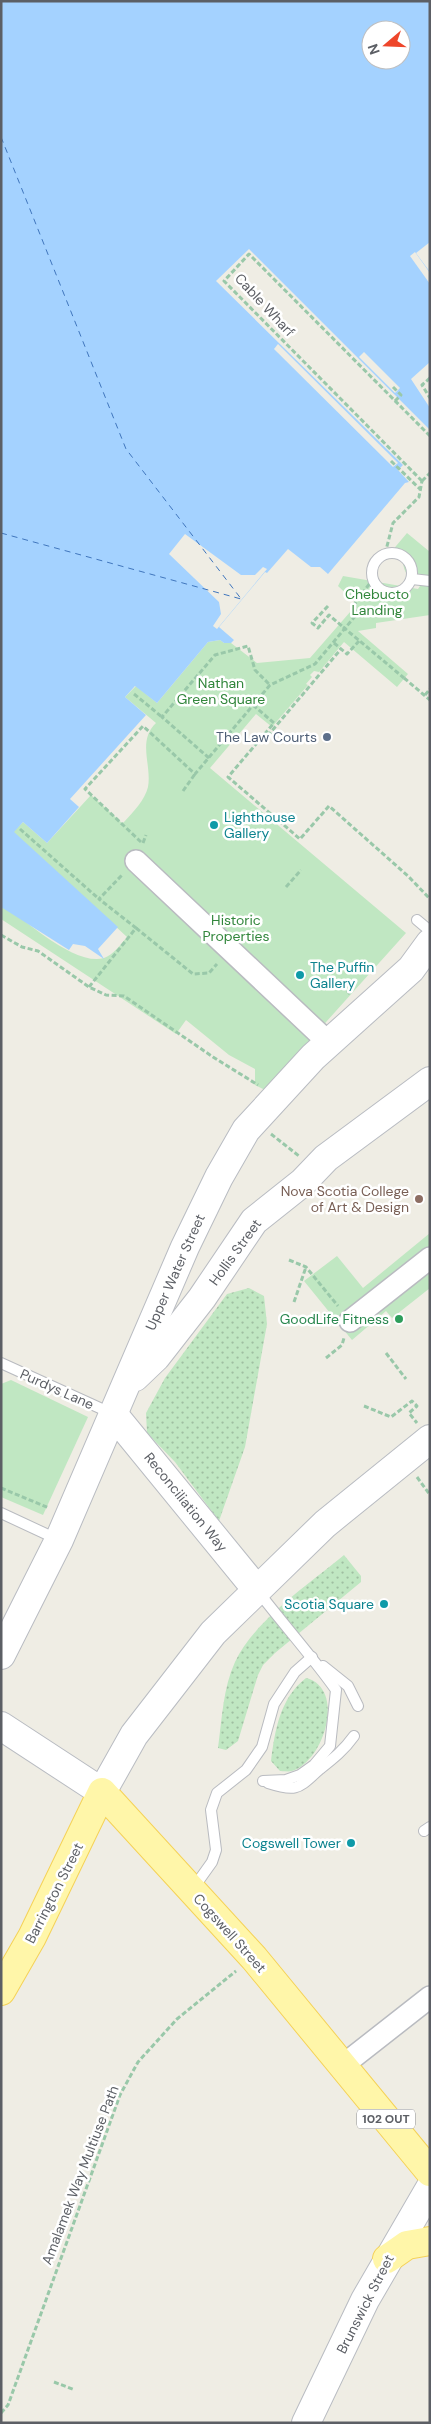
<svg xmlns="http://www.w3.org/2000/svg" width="431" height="2424" viewBox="0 0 431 2424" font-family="'DM Sans',sans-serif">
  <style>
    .grass { fill: url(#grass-dots) }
    .park { fill: #c0e7c2 }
    .water { fill: #a4d2ff; fill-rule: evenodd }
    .pier { fill: #efede4 }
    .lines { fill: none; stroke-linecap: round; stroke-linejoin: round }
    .ferry { stroke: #4076bd; stroke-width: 1; stroke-dasharray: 6 5; stroke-linecap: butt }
    .lane-casing { stroke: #b9bbc0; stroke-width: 12 }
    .street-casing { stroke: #b9bbc0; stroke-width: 24 }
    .secondary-casing { stroke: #b9bcc2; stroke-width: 30 }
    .primary-casing { stroke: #f5d257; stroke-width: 30 }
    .path { stroke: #99c8a9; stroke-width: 3; stroke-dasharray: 5 2.5; stroke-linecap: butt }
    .lane { stroke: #fff; stroke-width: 10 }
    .street { stroke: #fff; stroke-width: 21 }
    .secondary { stroke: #fff; stroke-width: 28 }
    .primary { stroke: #fff6a9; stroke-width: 28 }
    .path-bridge { stroke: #99c8a9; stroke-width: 3; stroke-dasharray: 5 2.5; stroke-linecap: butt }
    .service-dot { fill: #5c6f8a; stroke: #fff; stroke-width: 2 }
    .culture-dot { fill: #0f9aa8; stroke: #fff; stroke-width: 2 }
    .education-dot { fill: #8d6e63; stroke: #fff; stroke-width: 2 }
    .leisure-dot { fill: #2e9e5b; stroke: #fff; stroke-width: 2 }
    .labels { text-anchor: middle; stroke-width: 5; stroke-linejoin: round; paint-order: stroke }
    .shield { fill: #fff; stroke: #8d8f93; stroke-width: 1 }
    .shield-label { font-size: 12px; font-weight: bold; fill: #5c5f65 }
    .street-label { font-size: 14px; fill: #5c5f65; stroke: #fff }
    .park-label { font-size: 14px; fill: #32863c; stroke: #fff }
    .service-label { font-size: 14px; fill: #4e5e75; stroke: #fff; text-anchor: end }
    .culture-label { font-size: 14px; fill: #0d838f; stroke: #fff; text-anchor: start }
    .education-label { font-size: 14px; fill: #785e54; stroke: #fff; text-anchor: end }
    .leisure-label { font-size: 14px; fill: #27864d; stroke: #fff; text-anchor: end }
  </style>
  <defs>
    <pattern id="grass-dots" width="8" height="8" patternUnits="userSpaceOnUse" patternTransform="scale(1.25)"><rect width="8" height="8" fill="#c0e7c2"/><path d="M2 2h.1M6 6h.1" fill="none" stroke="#9fbea1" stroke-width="1.8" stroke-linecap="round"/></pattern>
  </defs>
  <rect width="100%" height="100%" fill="#efede4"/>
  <g class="grass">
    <polygon points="249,1288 264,1296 267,1324 245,1447 219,1521 175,1462 147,1433 146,1413 165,1378 227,1294"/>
    <path d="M344 1555 361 1576V1582L275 1653 263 1665 258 1675 238 1741 226 1750 218 1748C222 1719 223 1688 235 1662 254 1621 309 1584 344 1555Z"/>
    <path d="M306 1678C346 1688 325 1761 292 1771 289 1772 284 1771 280 1771L271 1761C275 1730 280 1698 306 1678Z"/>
  </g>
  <g class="park">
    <path d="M407 533 430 552V615L376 623V628L358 631 408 674 397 687 344 642 319 672 314 671 310 675 312 677 306 684 308 685 272 727 256 714 210 768 406 933 265 1090 255 1085V1069L229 1055 186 1020 176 1034 1 919V902C23 919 76 967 104 958 113 955 121 944 127 937L13 832 23 822 47 843 91 795 122 823 124 822C133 812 145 800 148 787 152 765 137 741 156 723L125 697 136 686 157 703 208 642 220 640 224 643H231L257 663 310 658 357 604 338 586 343 576 418 589 420 586C410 580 403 572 403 561L391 552Z"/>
    <polygon points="430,1233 430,1288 392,1318 386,1311 352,1340 304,1281 337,1256 363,1288"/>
    <polygon points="11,1380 88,1417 43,1515 1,1497 1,1384"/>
  </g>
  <path class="water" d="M1 1H430V242L416 253 430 272V362L411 379 430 408V430L249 249 216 281 403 465 398 470 409 482 405 483 328 574 320 567H311L288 549 267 573 265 572 219 627 234 640 231 643H224L220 640 208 642 157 703 135 686 125 697 146 715 70 799 79 807 47 843 23 822 14 832 118 927 98 949 104 959 85 946 73 944 69 950 1 907ZM371 30H401V60H371Z"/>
  <g class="pier">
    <polygon points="415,252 430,273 430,284 410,256"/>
    <polygon points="278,344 398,463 393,467 274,349"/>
    <polygon points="364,352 400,388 395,393 359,357"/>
    <polygon points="185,534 241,575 255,575 263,567 267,569 217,629 213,626 221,614 219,602 169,554"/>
  </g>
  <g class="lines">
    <g class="ferry">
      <polyline points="1,137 126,449 242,600"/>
      <polyline points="1,533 241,599"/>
    </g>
    <g class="lane-casing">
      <g id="lane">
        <circle cx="392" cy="573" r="20"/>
        <polyline points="412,579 430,581"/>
        <polyline points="417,920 430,931"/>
        <polyline points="1,1363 113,1414"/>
        <polyline points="1,1513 59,1540"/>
        <path d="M257 1590C283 1624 311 1655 336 1690L330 1746 314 1765 300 1775 286 1780 263 1781"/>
        <polyline points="323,1666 348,1686 358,1706"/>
        <path d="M268 1783C299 1793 299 1787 320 1769 334 1758 344 1750 354 1736"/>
        <polyline points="424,1831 430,1827"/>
        <polyline points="192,1890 212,1862 216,1850 211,1810 217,1793 246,1770 262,1747 274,1704 295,1672 312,1657"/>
      </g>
    </g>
    <g class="street-casing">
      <g id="street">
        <polyline points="136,861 329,1043"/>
        <polyline points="350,1321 430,1258"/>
        <polyline points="342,2066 430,1997"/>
      </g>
    </g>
    <g class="secondary-casing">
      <g id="secondary">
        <polyline points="135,1377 156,1357 202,1298 254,1221 303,1182 326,1158 430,1081"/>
        <polyline points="114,1415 257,1590"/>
        <polyline points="1,1655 59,1540 185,1247 219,1177 246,1130 313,1057 411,969 430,943"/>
        <polyline points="1,1726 102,1792 134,1735 213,1633 325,1524 430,1439"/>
        <polyline points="306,2423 365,2300 430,2188"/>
      </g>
    </g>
    <g class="primary-casing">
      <g id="primary">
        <polyline points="1,1991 32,1937 102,1792 254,1958 430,2172"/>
        <polyline points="387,2259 407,2245 430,2241"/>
      </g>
    </g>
    <g class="path">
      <polyline points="430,378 422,385 430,398"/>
      <polyline points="393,387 401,395 395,401"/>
      <polyline points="391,461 420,489"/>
      <polyline points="422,481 224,281 249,254 430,436"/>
      <polyline points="422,481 430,473"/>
      <polyline points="385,554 393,523 419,497 422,481"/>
      <polyline points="328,606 312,623 318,628 329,615 343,627"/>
      <polyline points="353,606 373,579"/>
      <polyline points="334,643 347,654 359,641"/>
      <polyline points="404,678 430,700"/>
      <polyline points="134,694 162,717"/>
      <polyline points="425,695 430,689"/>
      <polyline points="253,705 274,723 228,777 300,839 329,806 408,876 430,899"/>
      <polyline points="262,737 265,739 341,649"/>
      <polyline points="209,758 162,717 215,655 248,646 255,670 270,685"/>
      <polyline points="183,791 195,774"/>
      <polyline points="20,829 99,899"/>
      <polyline points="141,842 85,789 143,726 195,774 270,685 315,664 357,614 353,606"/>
      <polyline points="143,843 146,835"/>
      <polyline points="286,887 301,870"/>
      <polyline points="136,928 193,974 209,973 217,964"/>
      <polyline points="1,935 22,947 38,951 89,987 106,995 124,996 213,1057 258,1085"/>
      <polyline points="342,985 350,994"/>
      <polyline points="89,987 136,928 99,899 123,874"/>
      <polyline points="271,1134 299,1156"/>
      <polyline points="289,1260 306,1267 338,1306"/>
      <polyline points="294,1302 306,1267"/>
      <polyline points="386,1353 406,1379"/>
      <polyline points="326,1358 342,1345 344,1338"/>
      <polyline points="364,1406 391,1417 412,1401 417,1406 409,1413 417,1423"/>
      <polyline points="417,1477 430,1495"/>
      <polyline points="1,1488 49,1508"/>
      <polyline points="54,2382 75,2390"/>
      <polyline points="1,2413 8,2405 120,2095 138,2062 177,2019 236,1971"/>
    </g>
    <use href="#lane" class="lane"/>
    <use href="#street" class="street"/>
    <use href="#secondary" class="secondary"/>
    <use href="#primary" class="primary"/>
    <polyline class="path-bridge" points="343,627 404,678"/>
  </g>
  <circle class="service-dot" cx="327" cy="737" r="5"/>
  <g class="culture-dot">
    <circle cx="214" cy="825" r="5"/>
    <circle cx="300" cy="975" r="5"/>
    <circle cx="384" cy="1604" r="5"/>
    <circle cx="351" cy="1843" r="5"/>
  </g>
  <circle class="education-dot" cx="419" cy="1199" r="5"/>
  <circle class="leisure-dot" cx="399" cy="1319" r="5"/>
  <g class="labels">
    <rect class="shield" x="357" y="2109.5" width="58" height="19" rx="4"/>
    <g class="shield-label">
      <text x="386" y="2123">102 OUT</text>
    </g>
    <g class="street-label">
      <text transform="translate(265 305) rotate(47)" y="5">Cable Wharf</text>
      <text transform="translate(235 1252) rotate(-54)" y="5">Hollis Street</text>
      <text transform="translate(175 1272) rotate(-66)" y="5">Upper Water Street</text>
      <text transform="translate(57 1389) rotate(24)" y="5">Purdys Lane</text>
      <text transform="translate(186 1502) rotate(51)" y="5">Reconciliation Way</text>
      <text transform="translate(54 1893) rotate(-63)" y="5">Barrington Street</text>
      <text transform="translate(230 1933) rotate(48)" y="5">Cogswell Street</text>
      <text transform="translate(80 2175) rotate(-69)" y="5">Amalamek Way Multiuse Path</text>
      <text transform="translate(365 2304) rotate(-63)" y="5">Brunswick Street</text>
    </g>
    <g class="park-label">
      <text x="377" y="599">Chebucto<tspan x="377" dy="16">Landing</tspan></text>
      <text x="221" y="688">Nathan<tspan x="221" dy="16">Green Square</tspan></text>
      <text x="236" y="925">Historic<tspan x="236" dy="16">Properties</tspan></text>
    </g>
    <g class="service-label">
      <text x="317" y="742">The Law Courts</text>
    </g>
    <g class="culture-label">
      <text x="224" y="822">Lighthouse<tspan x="224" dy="16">Gallery</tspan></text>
      <text x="310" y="972">The Puffin<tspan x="310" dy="16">Gallery</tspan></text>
      <text x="374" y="1609" text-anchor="end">Scotia Square</text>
      <text x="341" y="1848" text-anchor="end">Cogswell Tower</text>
    </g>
    <g class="education-label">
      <text x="409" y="1196">Nova Scotia College<tspan x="409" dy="16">of Art &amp; Design</tspan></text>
    </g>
    <g class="leisure-label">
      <text x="389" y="1324">GoodLife Fitness</text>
    </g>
  </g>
  <rect width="431" height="2424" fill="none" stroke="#5c5f65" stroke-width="5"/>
  <g transform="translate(386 45) rotate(251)"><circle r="24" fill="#ffffff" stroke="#bebfc1"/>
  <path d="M0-4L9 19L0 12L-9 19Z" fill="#ee462b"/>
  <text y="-8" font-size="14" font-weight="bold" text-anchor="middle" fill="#5c5f65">N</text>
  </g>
</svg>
